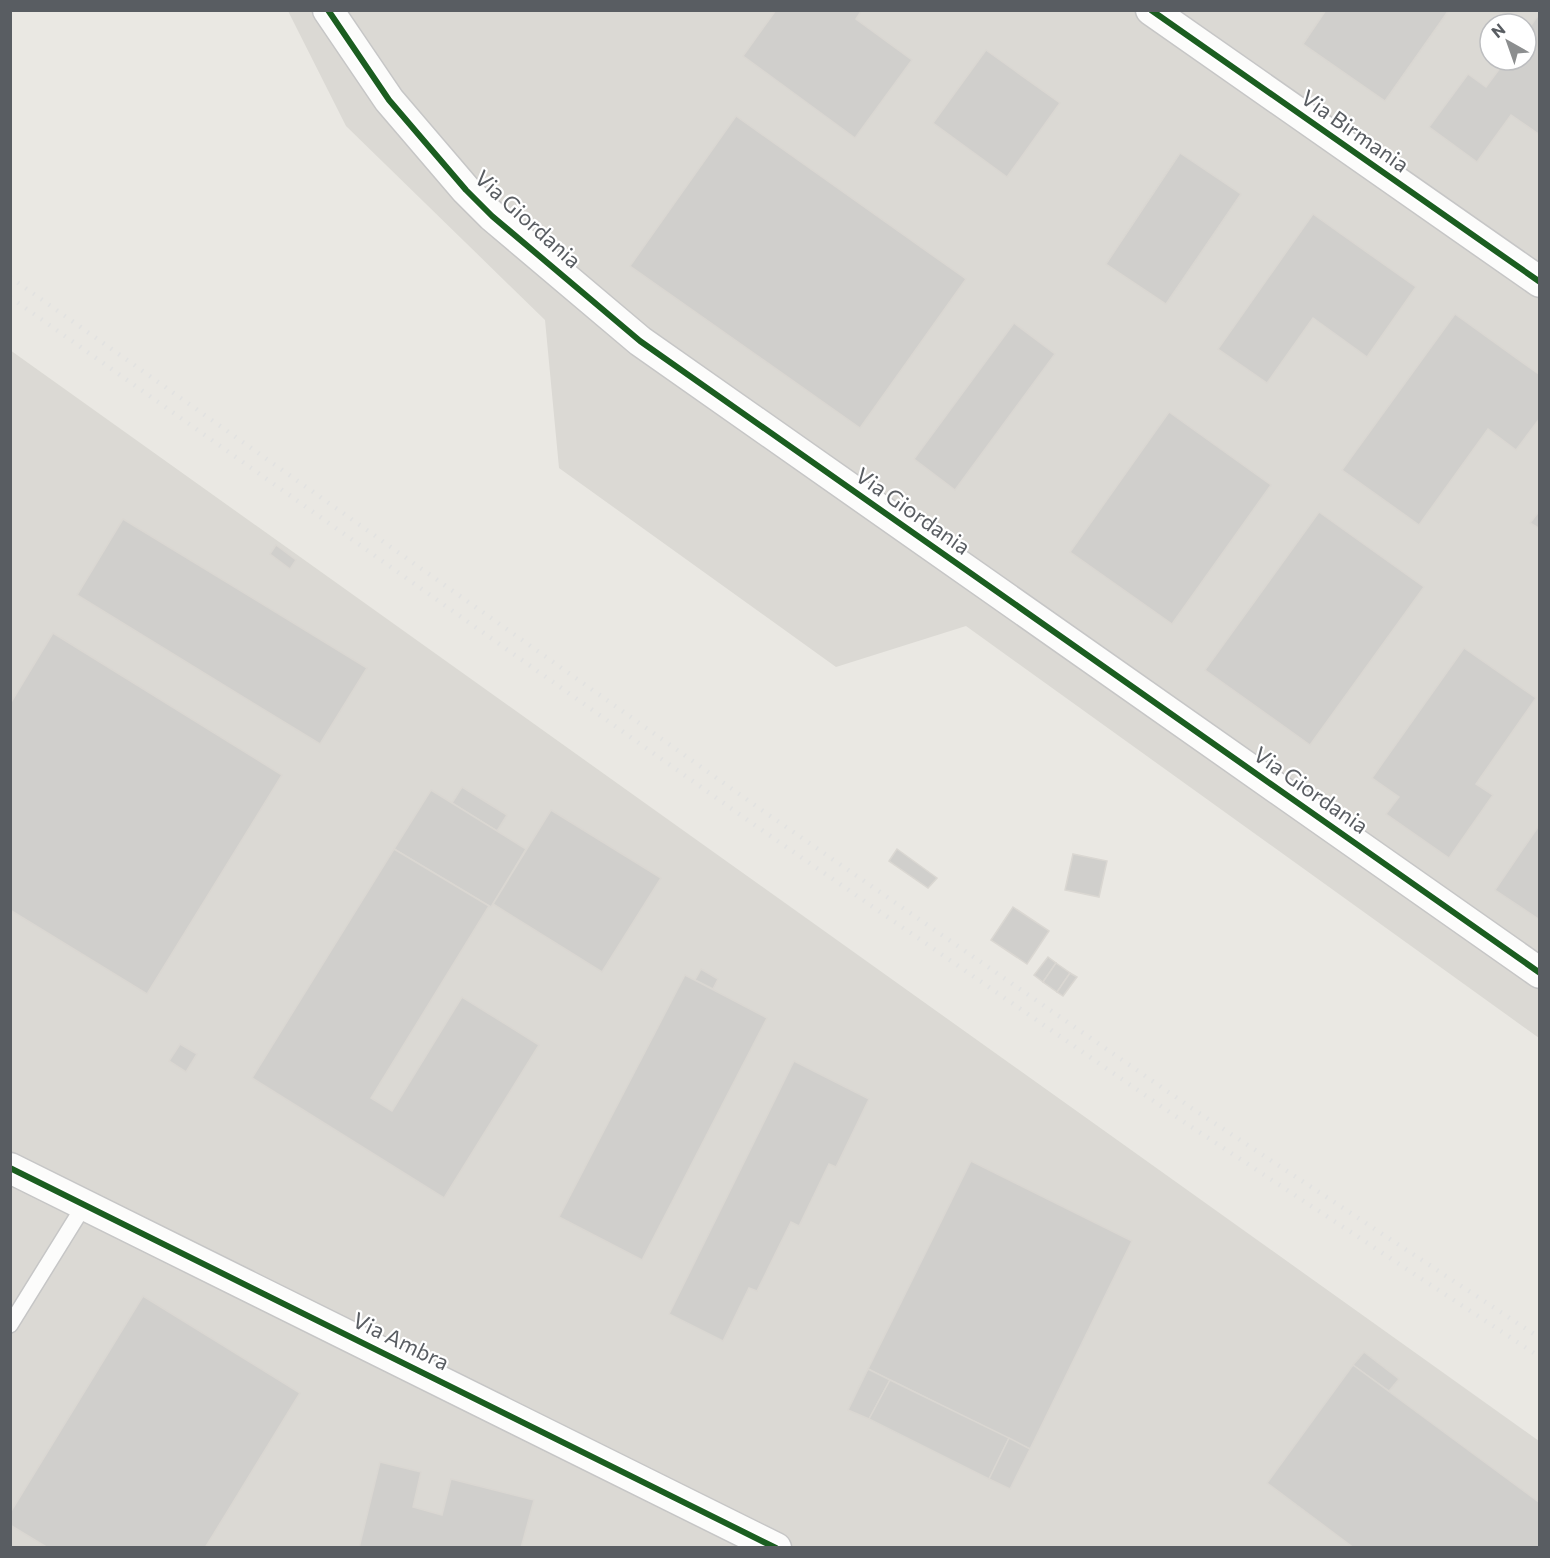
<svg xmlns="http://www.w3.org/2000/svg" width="1550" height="1558" viewBox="0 0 1550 1558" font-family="Commissioner,sans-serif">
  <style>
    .industrial { fill: #dbd9d4; fill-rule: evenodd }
    .building { fill: #d0cfcc; stroke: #dad7d2; stroke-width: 1.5 }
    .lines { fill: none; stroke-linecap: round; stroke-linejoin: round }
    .lane-casing { stroke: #c6c6c6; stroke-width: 18 }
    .street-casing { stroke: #c6c6c6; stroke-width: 33 }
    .lane { stroke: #fcfcfb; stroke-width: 15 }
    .street { stroke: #fcfcfb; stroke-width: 30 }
    .rail { stroke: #e2e2e1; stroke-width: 4.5; stroke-dasharray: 1.5 8; stroke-linecap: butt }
    .cycleway-casing { stroke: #fff; stroke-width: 10 }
    .cycleway { stroke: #1b5e20; stroke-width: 6 }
    .labels { text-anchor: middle; stroke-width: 4.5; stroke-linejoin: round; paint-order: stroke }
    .street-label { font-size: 22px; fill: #595d62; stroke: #fff }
  </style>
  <rect width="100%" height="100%" fill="#eae8e3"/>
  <g class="industrial">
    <path d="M288 11H1539V1038L966 626 836 667 559 468 545 320 346 126ZM1490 24H1526V60H1490Z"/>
    <polygon points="10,350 1539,1441 1539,1547 11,1547"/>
  </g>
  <g class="building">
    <polygon points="776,10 862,10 856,19 912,60 855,138 743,56"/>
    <polygon points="1326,10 1449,10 1385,101 1303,44"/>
    <polygon points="1540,13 1540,135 1511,115 1477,162 1429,127 1468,74 1486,87 1506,60 1526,60 1526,32"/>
    <polygon points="986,50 1060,103 1007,177 933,123"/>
    <polygon points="736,116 966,279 860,428 630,266"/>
    <polygon points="1180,153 1241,194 1166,304 1106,264"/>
    <polygon points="1313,214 1416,287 1367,357 1313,318 1267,383 1218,349"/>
    <polygon points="1455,314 1540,375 1540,418 1516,450 1488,429 1419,525 1342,470"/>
    <polygon points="1014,323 1055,354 955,490 914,459"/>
    <polygon points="1169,412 1271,485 1172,624 1070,552"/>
    <polygon points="1540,510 1540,529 1530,523"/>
    <polygon points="1319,512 1424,587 1310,745 1205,670"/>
    <polygon points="123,519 367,668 320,744 77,595"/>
    <polygon points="276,545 296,560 290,569 270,554"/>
    <polygon points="53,633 282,775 147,994 10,910 10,704"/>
    <polygon points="1464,648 1536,698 1476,784 1493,795 1449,858 1386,814 1399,797 1372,778"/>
    <polygon points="462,787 507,815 497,831 452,803"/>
    <polygon points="431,790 526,849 491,907 394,849"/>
    <polygon points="551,810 661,878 602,972 493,904"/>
    <polygon points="1540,824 1540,920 1495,890"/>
    <polygon points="394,849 489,906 371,1098 392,1111 462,997 539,1045 444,1198 252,1078"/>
    <polygon points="897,849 937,878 928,888 889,861"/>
    <polygon points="1073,854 1107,861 1099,897 1065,890"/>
    <polygon points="1013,907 1049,931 1027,964 991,940"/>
    <polygon points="1048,957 1056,963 1043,982 1034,975"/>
    <polygon points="1056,963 1070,973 1057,992 1043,982"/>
    <polygon points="701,969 718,979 713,989 695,980"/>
    <polygon points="1070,973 1077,977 1063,996 1057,992"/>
    <polygon points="685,975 767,1018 642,1260 559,1217"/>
    <polygon points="180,1044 197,1054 186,1072 169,1061"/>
    <polygon points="794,1061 869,1099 836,1167 829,1164 799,1226 791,1222 757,1291 749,1288 723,1341 669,1314"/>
    <polygon points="971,1161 1132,1241 1030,1449 868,1369"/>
    <polygon points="143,1296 300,1393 205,1548 48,1548 10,1525 10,1513"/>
    <polygon points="1364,1352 1399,1379 1389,1391 1353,1365"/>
    <polygon points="1353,1365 1540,1503 1540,1548 1354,1548 1267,1483"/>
    <polygon points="868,1369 890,1380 869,1419 848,1410"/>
    <polygon points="890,1380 1009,1438 989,1479 869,1419"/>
    <polygon points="1009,1438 1030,1449 1010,1489 989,1479"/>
    <polygon points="380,1462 421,1472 413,1507 442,1515 451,1479 534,1500 521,1548 359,1548"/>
  </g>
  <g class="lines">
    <g class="lane-casing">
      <polyline id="lane" points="10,1325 85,1204"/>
    </g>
    <g class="street-casing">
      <g id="street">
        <polyline points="328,10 389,100 466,190 492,216 640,341 1540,973"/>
        <polyline points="1151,10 1540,282"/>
        <polyline points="10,1168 776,1548"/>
      </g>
    </g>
    <use href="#lane" class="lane"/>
    <use href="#street" class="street"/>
    <g class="rail">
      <polyline points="10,277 766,813 1190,1107 1540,1338"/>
      <polyline points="10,297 756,826 1181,1120 1540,1357"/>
    </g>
    <g class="cycleway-casing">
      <g id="cycleway">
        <polyline points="328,10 389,100 466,190 492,216 640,341 1540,973"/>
        <polyline points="1151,10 1540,282"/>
        <polyline points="10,1168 776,1548"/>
      </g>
    </g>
    <use href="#cycleway" class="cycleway"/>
  </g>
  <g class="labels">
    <g class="street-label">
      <text transform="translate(1355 131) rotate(35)" y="8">Via Birmania</text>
      <text transform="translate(528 219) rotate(42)" y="8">Via Giordania</text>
      <text transform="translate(913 511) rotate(35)" y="8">Via Giordania</text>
      <text transform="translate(1311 790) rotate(35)" y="8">Via Giordania</text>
      <text transform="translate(401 1341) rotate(26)" y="8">Via Ambra</text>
    </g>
  </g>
  <rect width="1550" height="1558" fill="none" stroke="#595d62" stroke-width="24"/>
  <g transform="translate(1508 42) rotate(320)"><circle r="28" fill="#ffffff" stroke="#bdbec0" stroke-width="1.5"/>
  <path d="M0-4.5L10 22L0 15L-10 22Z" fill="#8c8e8f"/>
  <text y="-9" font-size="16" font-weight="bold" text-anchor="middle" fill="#595d62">N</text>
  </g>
</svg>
